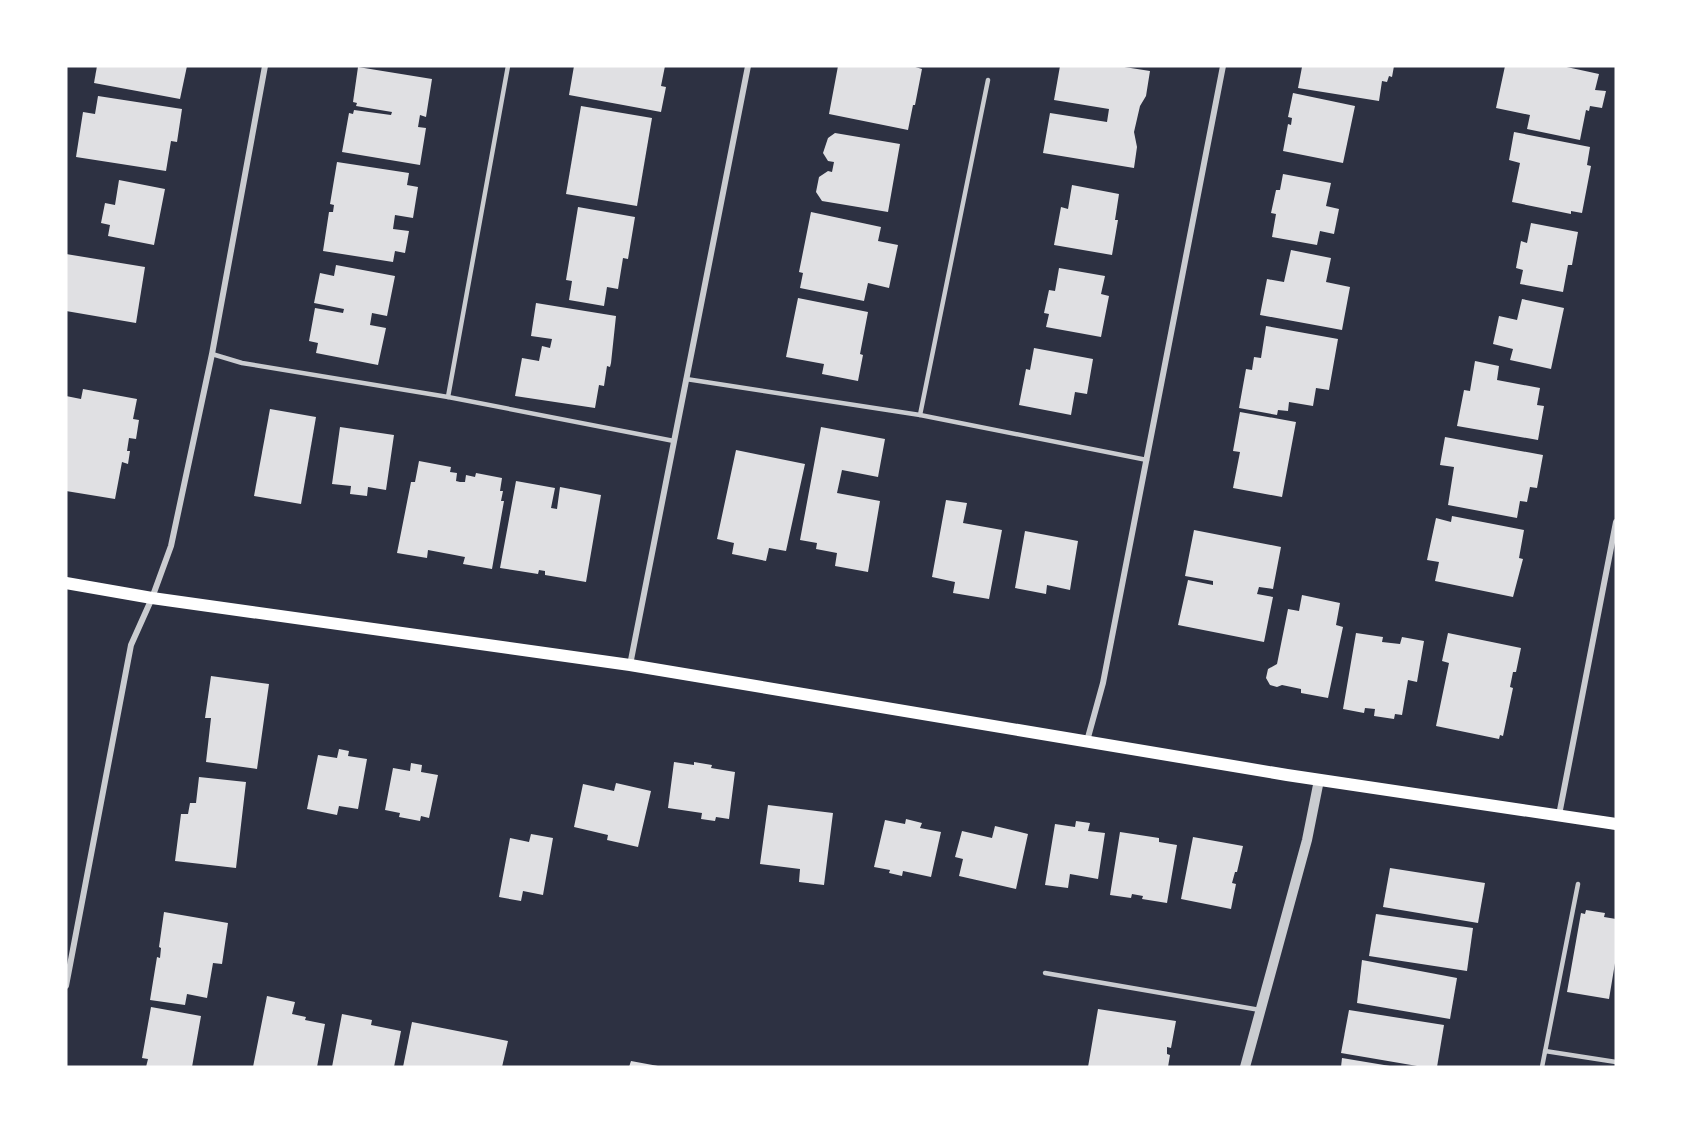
<svg xmlns="http://www.w3.org/2000/svg" width="1682" height="1133" viewBox="0 0 1682 1133" font-family="Karla,sans-serif">
  <style>
    .building { fill: #e0e0e3 }
    .lines { fill: none; stroke-linecap: round; stroke-linejoin: round }
    .service { stroke: #caccd0; stroke-width: 4.5 }
    .minor { stroke: #caccd0; stroke-width: 6 }
    .tertiary { stroke: #caccd0; stroke-width: 10 }
    .secondary { stroke: #fff; stroke-width: 12 }
  </style>
  <rect width="100%" height="100%" fill="#2d3142"/>
  <g class="building">
    <polygon points="97,66 187,66 180,99 94,83"/>
    <polygon points="574,66 665,66 661,86 666,87 661,112 569,95"/>
    <polygon points="838,66 912,66 922,69 915,105 913,105 908,130 829,114"/>
    <polygon points="1060,66 1118,66 1150,71 1146,96 1140,106 1134,132 1137,147 1134,168 1043,153 1050,113 1107,122 1109,109 1054,100"/>
    <polygon points="1306,66 1394,66 1392,77 1389,76 1387,82 1382,81 1379,101 1298,88 1302,67"/>
    <polygon points="1505,66 1562,66 1599,74 1595,90 1606,91 1602,108 1590,106 1589,111 1586,110 1580,140 1527,129 1530,115 1496,108"/>
    <polygon points="358,67 432,79 426,117 420,115 418,127 426,128 420,165 342,152 349,113 353,114 354,110 391,115 392,112 356,106 357,103 353,102"/>
    <polygon points="1293,93 1355,106 1343,163 1283,151 1288,124 1291,125 1292,118 1288,117"/>
    <polygon points="98,96 182,109 177,142 171,141 166,171 76,157 83,112 95,114"/>
    <polygon points="581,106 652,118 637,206 566,194"/>
    <polygon points="1514,132 1590,147 1587,165 1591,166 1582,213 1571,211 1571,214 1512,202 1520,163 1509,160"/>
    <polygon points="835,133 900,144 888,212 822,201 816,192 819,177 828,171 832,172 834,162 828,161 823,153 828,138"/>
    <polygon points="337,162 409,173 407,185 418,187 413,218 395,215 393,229 409,231 405,253 395,251 393,262 323,251 329,212 333,212 334,205 330,204"/>
    <polygon points="1283,174 1331,183 1326,206 1339,209 1334,234 1320,231 1317,245 1272,237 1276,214 1271,213 1276,190 1280,190"/>
    <polygon points="119,180 165,189 154,245 108,236 110,225 101,223 105,203 115,205"/>
    <polygon points="1072,185 1119,194 1115,220 1118,220 1112,255 1054,245 1061,207 1068,209"/>
    <polygon points="578,207 635,217 628,259 623,258 618,289 607,287 604,306 569,300 572,281 566,280"/>
    <polygon points="811,212 881,227 878,241 898,245 889,288 868,283 864,301 800,288 803,273 799,272"/>
    <polygon points="1531,223 1578,232 1572,265 1568,265 1563,292 1520,284 1523,270 1516,268 1521,241 1527,243"/>
    <polygon points="1291,250 1331,258 1326,282 1350,287 1342,330 1260,315 1267,279 1284,282"/>
    <polygon points="66,254 145,267 136,323 66,311"/>
    <polygon points="336,265 395,276 387,316 372,313 370,325 386,328 378,365 316,353 318,343 309,341 315,308 343,313 344,309 314,303 320,273 334,276"/>
    <polygon points="1059,268 1105,276 1101,294 1109,296 1101,337 1046,327 1049,314 1044,313 1049,290 1055,291"/>
    <polygon points="798,298 868,312 860,354 863,355 858,381 822,374 824,364 786,357"/>
    <polygon points="1522,299 1564,308 1551,369 1510,360 1513,349 1493,344 1499,316 1517,320"/>
    <polygon points="536,303 616,316 611,363 610,367 607,366 604,386 599,385 595,408 515,396 522,358 539,361 542,346 550,348 552,339 531,336"/>
    <polygon points="1266,326 1338,339 1329,390 1316,388 1313,406 1289,402 1288,411 1278,410 1277,415 1239,408 1246,369 1252,370 1254,357 1261,358"/>
    <polygon points="1034,348 1093,359 1087,394 1075,392 1071,415 1019,405 1026,369 1030,370"/>
    <polygon points="1475,361 1499,366 1497,380 1540,388 1537,405 1544,406 1538,440 1457,426 1464,390 1470,391"/>
    <polygon points="83,389 137,399 133,419 139,420 136,439 129,438 127,451 130,451 128,464 122,462 115,499 66,491 66,396 81,399"/>
    <polygon points="270,409 316,417 301,504 254,496"/>
    <polygon points="1240,412 1296,422 1282,497 1233,488 1240,452 1233,451"/>
    <polygon points="340,427 394,435 386,490 368,487 367,496 350,494 351,486 332,484"/>
    <polygon points="821,427 885,439 878,477 842,470 837,493 880,501 868,572 835,566 837,553 816,549 817,543 800,540"/>
    <polygon points="1445,437 1543,455 1537,488 1530,487 1527,502 1520,501 1517,518 1448,505 1454,467 1440,465"/>
    <polygon points="736,450 805,464 786,551 769,548 766,561 732,554 734,543 717,539"/>
    <polygon points="419,461 451,467 450,472 457,473 456,481 460,482 465,482 466,475 475,477 476,473 502,478 500,491 503,491 501,501 504,501 492,569 463,564 465,557 428,550 427,558 397,553 411,482 415,482"/>
    <polygon points="516,481 555,488 551,508 557,509 560,487 601,495 586,582 545,575 545,571 539,570 538,574 500,568"/>
    <polygon points="946,500 967,503 963,523 1002,530 989,599 953,593 955,582 932,577"/>
    <polygon points="1452,516 1524,530 1519,558 1523,559 1513,597 1435,581 1439,562 1427,560 1436,518 1451,522"/>
    <polygon points="1194,530 1281,547 1273,589 1259,587 1257,594 1273,597 1264,642 1178,625 1188,580 1213,585 1213,581 1185,576"/>
    <polygon points="1025,531 1078,541 1070,590 1047,585 1046,594 1015,588"/>
    <polygon points="1302,595 1340,603 1336,625 1343,627 1328,698 1301,693 1301,689 1282,685 1277,687 1270,685 1266,678 1268,669 1277,664 1288,609 1299,611"/>
    <polygon points="1356,633 1383,637 1382,642 1400,644 1402,637 1424,641 1417,682 1408,680 1402,715 1395,714 1394,719 1374,716 1375,709 1365,708 1364,713 1343,709"/>
    <polygon points="1448,633 1521,648 1516,672 1513,672 1510,687 1513,688 1503,736 1500,735 1499,739 1436,726 1449,663 1442,661"/>
    <polygon points="211,676 269,684 257,769 206,762 211,718 205,718"/>
    <polygon points="339,749 349,751 348,756 367,759 358,809 339,806 337,815 307,809 318,755 337,758"/>
    <polygon points="674,762 694,765 694,762 712,765 711,768 735,772 729,819 716,817 715,821 701,819 702,813 668,808"/>
    <polygon points="411,763 422,765 421,772 438,775 429,818 421,816 420,821 399,817 400,813 385,810 393,768 410,771"/>
    <polygon points="199,777 246,782 236,868 175,861 181,814 188,814 190,803 196,803"/>
    <polygon points="616,783 651,791 638,847 607,840 608,835 574,827 583,784 614,791"/>
    <polygon points="768,805 833,813 824,885 799,882 800,869 760,864"/>
    <polygon points="906,819 922,823 920,828 941,832 931,877 903,871 902,876 889,873 890,870 874,867 885,820 905,824"/>
    <polygon points="1076,821 1090,823 1088,831 1105,833 1098,879 1070,874 1068,888 1045,885 1055,824 1075,827"/>
    <polygon points="995,826 1028,834 1016,889 959,876 963,859 955,857 962,831 992,838"/>
    <polygon points="1120,832 1159,838 1159,842 1177,845 1167,903 1142,899 1143,896 1132,894 1131,898 1110,895"/>
    <polygon points="531,834 553,838 543,895 523,891 521,901 499,897 510,838 529,842"/>
    <polygon points="1193,837 1243,846 1237,872 1235,872 1232,883 1236,884 1231,909 1181,899"/>
    <polygon points="1390,868 1485,883 1478,923 1383,907"/>
    <polygon points="1586,910 1605,913 1604,917 1616,919 1616,957 1609,999 1567,992 1581,913 1585,914"/>
    <polygon points="164,912 228,923 222,964 213,963 207,998 187,994 185,1005 150,1000 157,957 160,958 161,948 159,947"/>
    <polygon points="1376,914 1473,928 1467,971 1369,956"/>
    <polygon points="1362,960 1457,978 1450,1019 1357,1003"/>
    <polygon points="267,996 295,1002 292,1014 306,1017 305,1020 325,1024 317,1067 253,1067"/>
    <polygon points="151,1007 201,1016 192,1067 146,1067 148,1059 142,1058"/>
    <polygon points="1098,1009 1176,1021 1171,1048 1167,1047 1167,1054 1170,1055 1168,1067 1088,1067"/>
    <polygon points="1349,1010 1444,1025 1437,1067 1423,1067 1341,1053"/>
    <polygon points="342,1014 372,1020 371,1025 401,1031 394,1067 332,1067"/>
    <polygon points="412,1022 508,1041 502,1067 403,1067"/>
    <polygon points="1342,1058 1390,1066 1390,1067 1341,1067"/>
    <polygon points="631,1061 658,1066 658,1067 629,1067"/>
  </g>
  <g class="lines">
    <g class="service">
      <polyline points="212,354 242,363 448,397 674,441"/>
      <polyline points="686,379 920,415 988,80"/>
      <polyline points="448,397 508,66"/>
      <polyline points="920,415 1147,460"/>
      <polyline points="1045,973 1260,1010"/>
      <polyline points="1545,1051 1616,1062"/>
      <polyline points="1542,1067 1578,884"/>
    </g>
    <g class="minor">
      <polyline points="630,665 748,66"/>
      <polyline points="1087,741 1103,683 1223,66"/>
      <polyline points="1559,815 1616,522"/>
      <polyline points="66,986 131,645 152,598 171,546 212,354 265,66"/>
    </g>
    <polyline class="tertiary" points="1245,1067 1307,840 1319,780"/>
    <polyline class="secondary" points="66,583 152,598 630,665 1287,775 1616,824"/>
  </g>
  <rect width="1682" height="1133" fill="none" stroke="#ffffff" stroke-width="135"/>
</svg>
